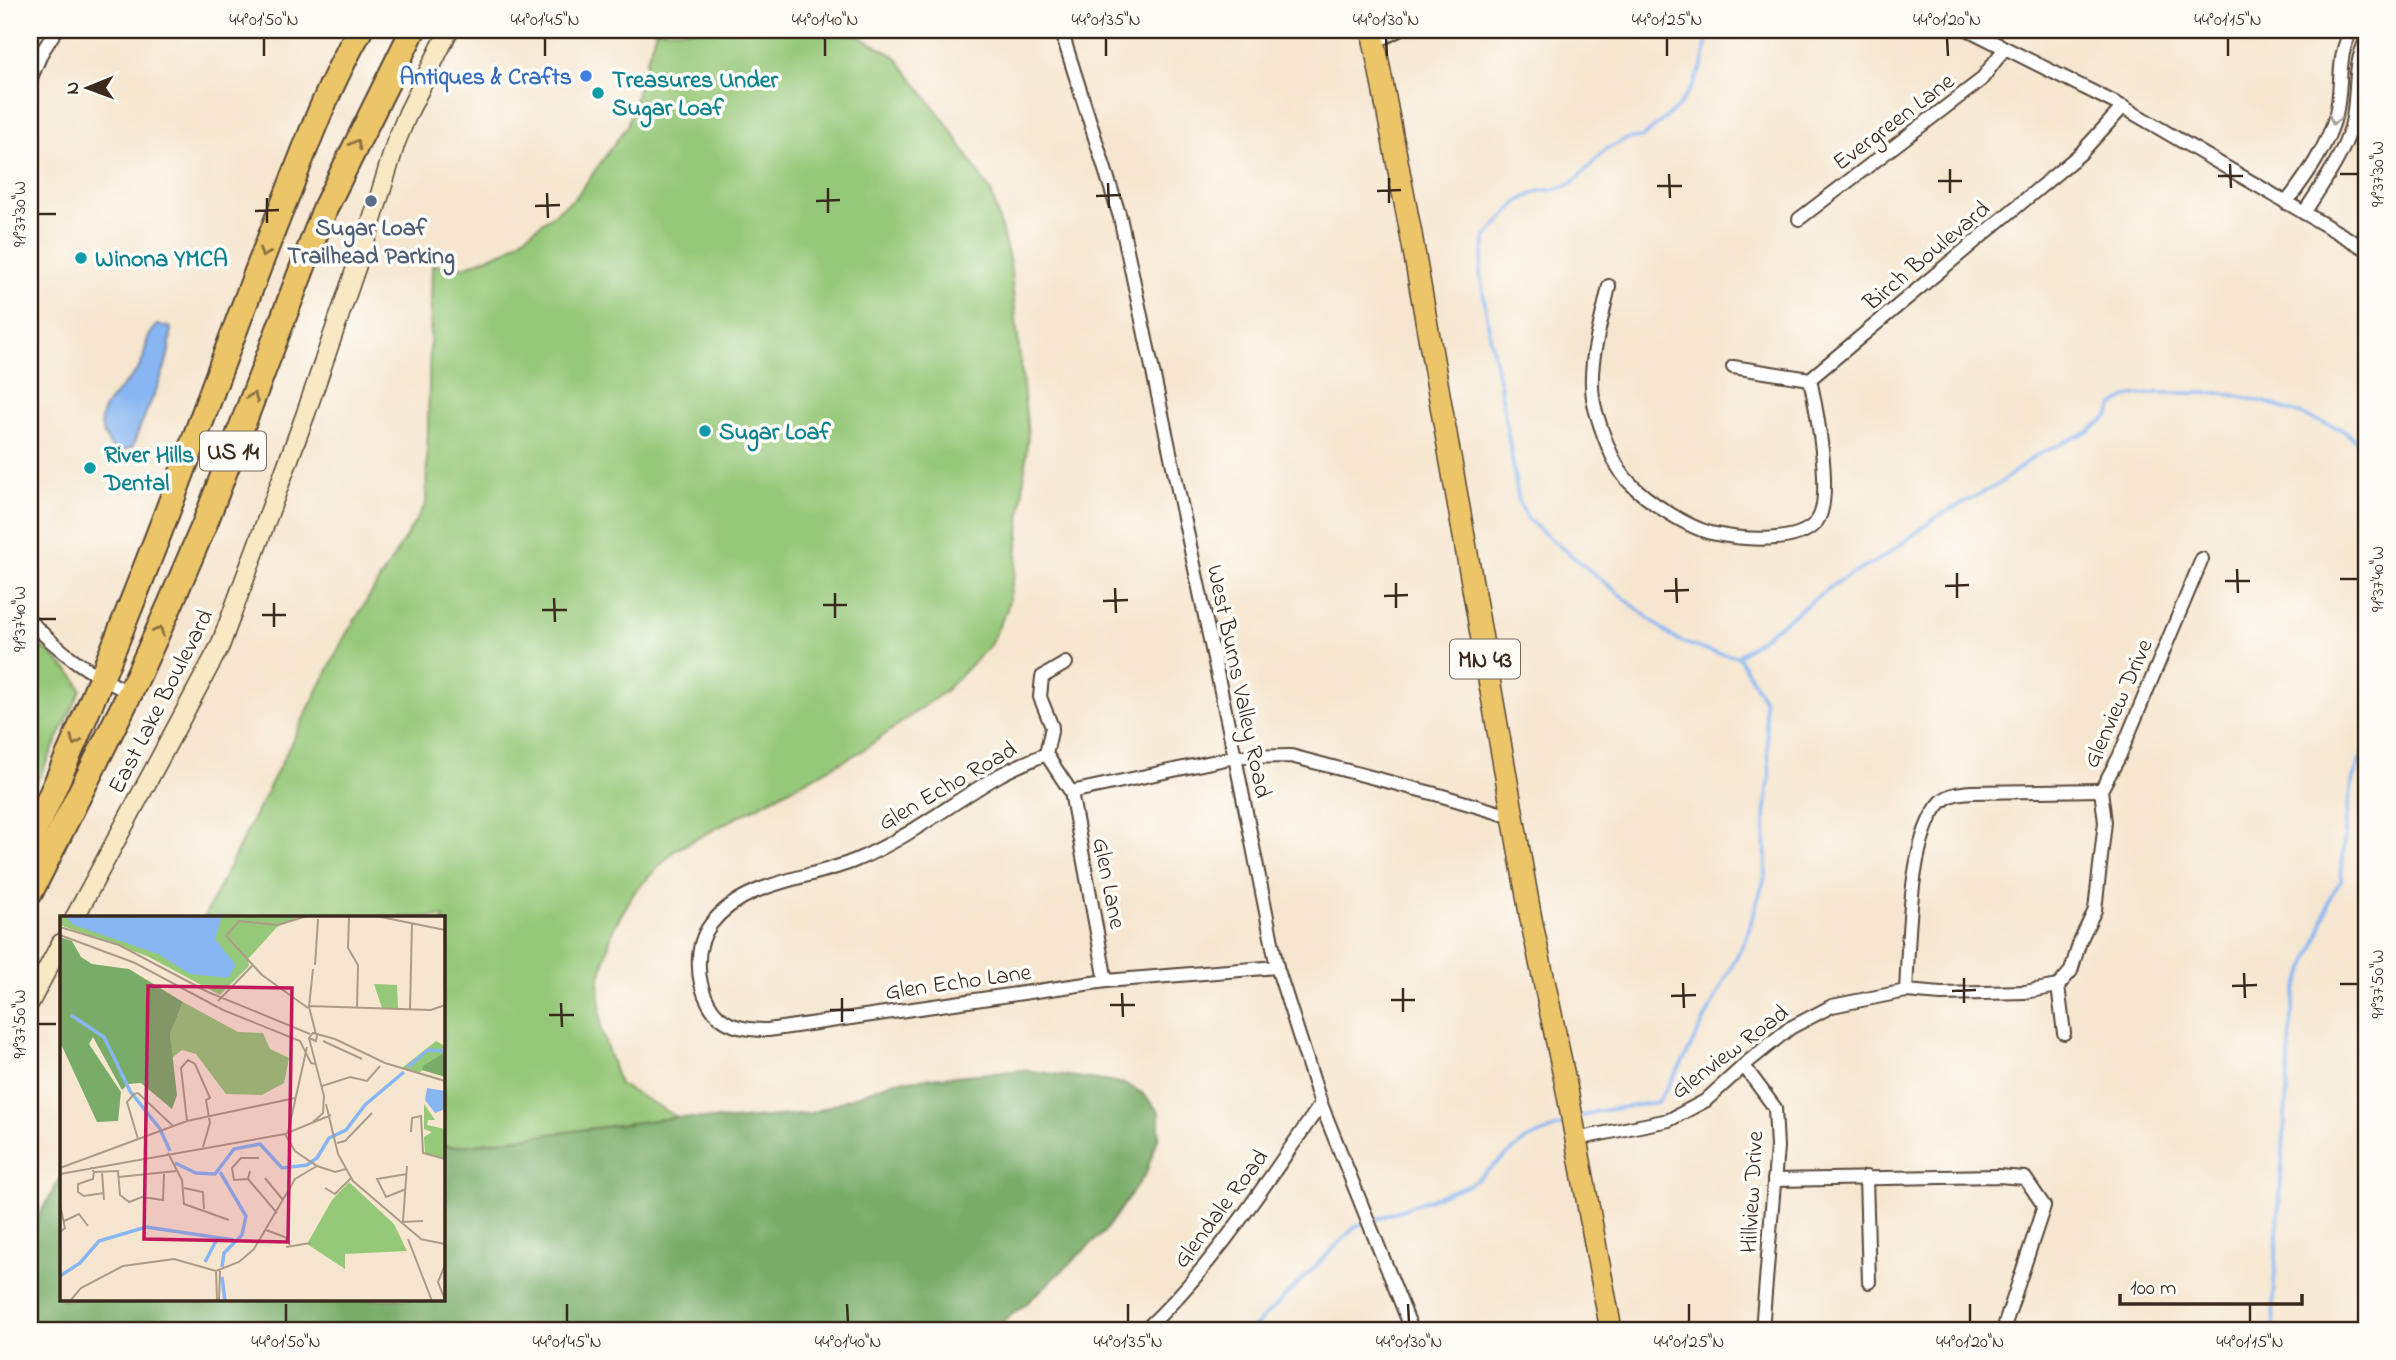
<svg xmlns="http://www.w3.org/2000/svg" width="2396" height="1360" viewBox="0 0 2396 1360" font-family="'Indie Flower',sans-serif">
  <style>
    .green { fill: #95c878; stroke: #68794b; stroke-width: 2 }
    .forest { fill: #78ac68; stroke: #5a6b43; stroke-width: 2 }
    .water { fill: #87b6f2; stroke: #617088; stroke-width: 2 }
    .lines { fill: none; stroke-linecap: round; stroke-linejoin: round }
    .stream { stroke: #87b6f2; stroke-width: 3.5 }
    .street-casing { stroke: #574639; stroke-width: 16 }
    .secondary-casing { stroke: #574639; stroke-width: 21 }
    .primary-casing { stroke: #574639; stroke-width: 24 }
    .highway-casing { stroke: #574639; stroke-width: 28 }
    .street { stroke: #fff; stroke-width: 12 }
    .secondary { stroke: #f8e8c3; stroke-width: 18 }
    .primary { stroke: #edc569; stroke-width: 21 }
    .highway { stroke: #edc569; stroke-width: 24 }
    .oneway { stroke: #a79f9a }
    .oneway2 { stroke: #8b7040 }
    .ticks { fill: none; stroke: #3b2a1e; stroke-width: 2.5 }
    .shop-dot { fill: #3f7fe0; stroke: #fdfcf7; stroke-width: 2.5 }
    .culture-dot { fill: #0f9aa8; stroke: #fdfcf7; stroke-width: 2.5 }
    .service-dot { fill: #5c6f8a; stroke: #fdfcf7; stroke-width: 2.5 }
    .labels { text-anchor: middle; stroke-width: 7; stroke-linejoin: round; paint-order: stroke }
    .shield { fill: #fdfcf7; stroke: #75695f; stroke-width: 2 }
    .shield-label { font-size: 23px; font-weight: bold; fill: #3b2a1e }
    .shop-label { font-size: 24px; font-weight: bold; fill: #366cbe; stroke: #fdfcf7; text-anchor: end }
    .culture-label { font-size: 24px; font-weight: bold; fill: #0d838f; stroke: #fdfcf7; text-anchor: start }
    .street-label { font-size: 24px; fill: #3b2a1e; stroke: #fdfcf7 }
    .service-label { font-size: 24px; font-weight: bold; fill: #4e5e75; stroke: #fdfcf7 }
    .inset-river { fill: none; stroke: #87b6f2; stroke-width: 3.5 }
    .inset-road { fill: none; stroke: #ab9b88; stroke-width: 2 }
    .view { fill: #c2185b; fill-opacity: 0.15; stroke: #c2185b; stroke-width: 3.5 }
    .inset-edge { fill: none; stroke: #3b2a1e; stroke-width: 3.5 }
    .neatline { fill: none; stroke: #3b2a1e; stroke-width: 2.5 }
    .ticks-label { font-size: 18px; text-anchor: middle; fill: #3b2a1e }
  </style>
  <rect width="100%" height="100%" fill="#fdfcf7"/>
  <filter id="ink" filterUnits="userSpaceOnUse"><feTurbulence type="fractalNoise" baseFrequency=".0143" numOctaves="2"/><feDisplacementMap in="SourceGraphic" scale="14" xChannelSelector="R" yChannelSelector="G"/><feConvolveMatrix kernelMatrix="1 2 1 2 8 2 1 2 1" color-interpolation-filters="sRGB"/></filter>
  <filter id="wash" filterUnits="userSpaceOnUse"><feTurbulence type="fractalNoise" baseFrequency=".00686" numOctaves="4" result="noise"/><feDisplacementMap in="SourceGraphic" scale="28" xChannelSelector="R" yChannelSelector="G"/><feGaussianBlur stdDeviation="1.57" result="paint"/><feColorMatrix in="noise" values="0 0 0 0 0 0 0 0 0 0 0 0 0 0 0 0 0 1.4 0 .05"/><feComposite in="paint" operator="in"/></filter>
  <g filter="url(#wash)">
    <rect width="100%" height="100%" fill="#f6e6cf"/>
    <g class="green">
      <polygon points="656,30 832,30 858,36 895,56 949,127 992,194 1010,263 1028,434 1016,566 1007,609 990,645 945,691 862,751 675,850 635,891 613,929 599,981 601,1029 619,1084 677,1117 453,1147 443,1145 443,917 204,917 344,638 426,504 432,265 464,267 507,250 576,197 627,126"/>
      <polygon points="30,635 75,677 81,690 30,797"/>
    </g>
    <polygon class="forest" points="1025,1070 1126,1084 1142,1093 1159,1112 1159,1135 1146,1173 1104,1232 1027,1303 992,1330 30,1330 30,1231 61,1177 61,1299 443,1299 443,1145 453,1147 677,1117 731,1120 812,1113 895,1081"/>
    <path class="water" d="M157 325 170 327 171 330C171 372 145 407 133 446L126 450 115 451C81 413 117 397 138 369 149 354 141 341 157 325Z"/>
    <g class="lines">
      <g class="stream">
        <path d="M1708 30 1703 64 1692 87 1678 107 1643 137 1626 139 1605 150 1573 183 1557 189 1539 191 1519 201 1486 237 1480 273 1492 347 1499 379 1519 503 1528 519 1541 531 1671 636C1693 648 1713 654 1738 656L1839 581 1884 557 1938 516 1999 484 2035 456 2089 431 2109 416 2114 405 2126 397 2157 393H2223L2268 403 2341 429 2366 448"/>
        <polyline points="1582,1116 1594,1112 1658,1102 1684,1060 1746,938 1766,874 1765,817 1770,775 1764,700 1738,656"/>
        <polyline points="1371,1221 1471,1184 1526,1140 1562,1125"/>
        <polyline points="1248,1330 1258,1323 1356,1226 1364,1223"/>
        <polyline points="2274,1330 2273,1300 2292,1015 2296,990 2318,938 2331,895 2341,881 2346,819 2353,778 2366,745"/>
      </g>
    </g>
  </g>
  <g filter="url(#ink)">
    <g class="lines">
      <g class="street-casing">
        <g id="street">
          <polyline points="1061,30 1120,217 1235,757 1277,967 1321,1104 1412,1330"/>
          <polyline points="1969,30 2123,107 2366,249"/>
          <polyline points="1375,42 1399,30"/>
          <polyline points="30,80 42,52 56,30"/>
          <path d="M2286 203C2307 175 2327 148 2336 114 2343 86 2336 55 2352 30"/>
          <path d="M2304 213C2321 186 2342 158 2351 127 2359 99 2352 66 2366 41"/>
          <polyline points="1799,219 1981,80 2005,48"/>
          <path d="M1609 286C1601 326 1584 371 1596 412 1602 432 1614 468 1630 483 1647 501 1687 527 1711 533 1738 539 1798 546 1817 521 1834 498 1816 407 1810 379"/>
          <polyline points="1733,367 1810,379 2080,154 2123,107"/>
          <path d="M30 621C63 655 88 672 130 693"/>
          <polyline points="1046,754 1052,727 1040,697 1042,677 1066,663"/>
          <polyline points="1071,792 1235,757 1291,756 1439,795 1513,817"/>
          <path d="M1106 981 1071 792 1046 754C1030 761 1013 767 998 776 950 804 907 839 856 860 809 880 745 880 711 924 694 946 696 981 709 1004 721 1027 745 1030 768 1030L1106 981 1277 967"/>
          <polyline points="2058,986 2064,1033"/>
          <path d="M1906 991C1909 944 1908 837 1941 802 1949 794 1960 793 1971 792L2101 790"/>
          <polyline points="1744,1066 1775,1108 1777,1147 1762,1330"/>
          <polyline points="1576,1139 1669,1120 1705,1101 1749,1061 1790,1028 1832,1006 1906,991 1941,994 2025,992 2058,986 2071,971 2080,941 2095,910 2105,822 2101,790 2119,757 2202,559"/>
          <polyline points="1866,1177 1869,1282"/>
          <polyline points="1774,1180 1998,1176 2025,1178 2044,1206 2003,1330"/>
          <path d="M1145 1330C1215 1265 1266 1182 1321 1104"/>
        </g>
      </g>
      <g class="secondary-casing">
        <g id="secondary">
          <polyline points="75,917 220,646 306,413 370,227 396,142 408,113 449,30"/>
          <polyline points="30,1002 61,943"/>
        </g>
      </g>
      <g class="primary-casing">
        <polyline id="primary" points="1372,30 1411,234 1531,919 1567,1090 1611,1330"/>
      </g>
      <g class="highway-casing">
        <g id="highway">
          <path d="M30 841C99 692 159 538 215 383 239 319 263 254 289 190 310 135 331 81 360 30"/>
          <polyline points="30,893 130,693 169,607 205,523 326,206 413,30"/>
        </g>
      </g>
      <use href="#street" class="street"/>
      <use href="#secondary" class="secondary"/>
      <use href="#primary" class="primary"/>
      <use href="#highway" class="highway"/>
    </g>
    <defs><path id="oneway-chevron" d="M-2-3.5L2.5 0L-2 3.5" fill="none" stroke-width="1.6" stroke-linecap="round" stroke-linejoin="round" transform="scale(1.75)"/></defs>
    <use class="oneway" href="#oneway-chevron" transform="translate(2334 120) rotate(107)"/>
    <g class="oneway2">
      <use href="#oneway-chevron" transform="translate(356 144) rotate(-64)"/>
      <use href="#oneway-chevron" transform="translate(264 253) rotate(111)"/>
      <use href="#oneway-chevron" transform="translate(253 397) rotate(-69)"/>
      <use href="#oneway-chevron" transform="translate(159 631) rotate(-66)"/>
      <use href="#oneway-chevron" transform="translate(75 741) rotate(114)"/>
    </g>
  </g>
  <path class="ticks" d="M264 38V56M545 38V56M825 38V56M1106 38V56M1386 38 1387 56M1667 38V56M1947 38 1948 56M2228 38V56M2230 164 2231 188M1950 169V193M1669 174 1670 198M2340 174H2358M2218 176H2243M1389 178V203M1938 181H1962M1108 183 1109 208M1657 186H1682M828 188V213M1377 191 1401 190M547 193 548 218M1096 196 1121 195M267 198V223M816 201 840 200M535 206 560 205M255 211 279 210M38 214H56M2237 569 2238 593M1957 573V598M1676 578 1677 603M2340 579H2358M2225 581H2250M1396 583V608M1945 586 1969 585M1115 588 1116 613M1664 591 1689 590M835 593V618M1384 596 1408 595M554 598 555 622M1103 601 1128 600M274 603V627M823 605H847M542 610H567M262 615H286M38 619H56M2244 973 2245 998M1964 978V1003M1683 983 1684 1008M2340 984H2358M2232 986 2257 985M1403 988V1012M1952 991 1976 990M1122 993 1123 1017M1671 996 1696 995M842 998V1022M1391 1000H1415M561 1003 562 1027M1110 1005H1135M830 1010H854M549 1015H574M38 1024H56M286 1304V1322M567 1304V1322M847 1304 848 1322M1128 1304V1322M1408 1304 1409 1322M1689 1304V1322M1970 1304V1322M2250 1304V1322"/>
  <circle class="shop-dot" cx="586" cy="76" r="7"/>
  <g class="culture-dot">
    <circle cx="598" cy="93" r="7"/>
    <circle cx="81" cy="258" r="7"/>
    <circle cx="705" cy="431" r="7"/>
    <circle cx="90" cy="468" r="7"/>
  </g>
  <circle class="service-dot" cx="371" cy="201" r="7"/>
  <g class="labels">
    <g class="shield">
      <rect x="200" y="431.5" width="66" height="39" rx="5"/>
      <rect x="1450" y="639.5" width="70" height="39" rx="5"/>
    </g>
    <g class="shield-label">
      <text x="233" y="459">US 14</text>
      <text x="1485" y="667">MN 43</text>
    </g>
    <g class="shop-label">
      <text x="572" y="84">Antiques &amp; Crafts</text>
    </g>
    <g class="culture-label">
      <text x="612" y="87">Treasures Under<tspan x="612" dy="28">Sugar Loaf</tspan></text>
      <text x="95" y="266">Winona YMCA</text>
      <text x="719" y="439">Sugar Loaf</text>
      <text x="104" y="462">River Hills<tspan x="104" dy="28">Dental</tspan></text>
    </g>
    <g class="street-label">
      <text transform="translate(1893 121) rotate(-37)" y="8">Evergreen Lane</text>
      <text transform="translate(1926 255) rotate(-40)" y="8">Birch Boulevard</text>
      <text transform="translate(1240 681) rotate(78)" y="8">West Burns Valley Road</text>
      <text transform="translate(160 701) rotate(-63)" y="8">East Lake Boulevard</text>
      <text transform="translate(2117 703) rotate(-66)" y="8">Glenview Drive</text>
      <text transform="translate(947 785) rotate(-30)" y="8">Glen Echo Road</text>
      <text transform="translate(1110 883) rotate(79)" y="8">Glen Lane</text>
      <text transform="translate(958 981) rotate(-8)" y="8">Glen Echo Lane</text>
      <text transform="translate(1729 1051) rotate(-37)" y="8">Glenview Road</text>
      <text transform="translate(1751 1192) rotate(-87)" y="8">Hillview Drive</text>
      <text transform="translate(1220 1208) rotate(-53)" y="8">Glendale Road</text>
    </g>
    <g class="service-label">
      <text x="371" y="235">Sugar Loaf<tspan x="371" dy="28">Trailhead Parking</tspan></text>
    </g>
  </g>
  <g transform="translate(60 916)">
    <rect width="385" height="385" fill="#f6e6cf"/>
    <path d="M0 0H242L217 11 188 43 189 50 160 79 87 40 0 9ZM314 68 337 69 338 92H322ZM123 86 178 116 203 117 210 133 229 142 224 167 202 179 166 178 136 138 122 134 112 142 110 118ZM376 125 385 130V136L359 157 342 152ZM364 188 375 204H368L367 209 385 213V242L365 238 364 221 372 216 364 213ZM289 266 334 308 347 335 285 338V353L247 328 272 284Z" fill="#95c878"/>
    <path d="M0 21 12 25 21 41 32 48 69 53 123 86 110 118 117 179 112 193 81 167 68 168 62 174 33 121 29 128 61 176 58 205 37 206 0 126ZM385 136V161L362 154 363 150Z" fill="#78ac68"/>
    <path d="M4 0H162L155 23 176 49 168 62 130 58 98 38 14 9ZM367 172 385 175V193L375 197 372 193 365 184Z" fill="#87b6f2"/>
    <path class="inset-river" d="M11 99 44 121 70 175 100 213 110 235M348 151 368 134 385 135M115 247 136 257 155 258 174 233 200 228 222 252 247 249 257 242 269 222 286 214 305 189 344 156M160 256 186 300 182 319 164 337 162 351M145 346 156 325M0 360 20 347 39 325 86 311 174 324M162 361 165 385"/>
    <path class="inset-road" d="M247 0 218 9 179 5 166 20 202 59 248 92M289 0 288 32 298 49 297 92M316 0 385 14M0 11 59 29 148 76 250 118M0 19 75 47 163 94 240 125 251 147 256 148M255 49 258 3M253 53 249 91 256 118M158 85 192 50M248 90 371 94 385 89M350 94 352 7M257 119 256 125 249 122 253 117 275 123 325 147 385 165M249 122 264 180 263 197 253 206M263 125 302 143M262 170 290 161 307 165 320 150M266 188 278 238 293 265 361 323M127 205 121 152 128 144 135 148 150 182 146 184 150 207 143 231M228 216 247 131M351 216 352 202 361 200 363 237 385 243M225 218 235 235 257 250 275 256 286 253M78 223 67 186 74 178 78 177 113 210M277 227 285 225 312 197M108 237 122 264 124 288 169 304M31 251 34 256 58 255 60 279 69 286 82 281 103 284 104 258M0 252 127 205 235 182M190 255 188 263 217 297M34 256 33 263 18 268V276L24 280 44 277M42 256 44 284M0 258 225 218 271 199M59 261 116 255M205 262 223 284M188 263 174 264 172 252 181 242H199M124 272 143 276 144 293M265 272 275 278 291 262M346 273 326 281 317 263 347 258M0 288 5 312 0 316M4 305 19 298 28 310M343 305 347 250M342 306 363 305M206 314 225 321 230 329M348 323 372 385M360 323 385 328M226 331 251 327M385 349 378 366 385 384M156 355 157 385M10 385 21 372 63 350 114 343 156 355 179 346 194 333 235 263 257 250M159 385 160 355"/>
    <path class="view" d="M88 70 232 72 228 326 84 323Z"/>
    <rect width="385" height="385" class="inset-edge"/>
  </g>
  <rect width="2396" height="1360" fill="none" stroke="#fdfcf7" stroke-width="77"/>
  <g transform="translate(88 88) rotate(269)" stroke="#fdfcf7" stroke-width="5" paint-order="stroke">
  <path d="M0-5L12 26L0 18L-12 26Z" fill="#3b2a1e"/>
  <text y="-10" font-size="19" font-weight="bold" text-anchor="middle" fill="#3b2a1e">N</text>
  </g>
  <path d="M2120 1294v10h182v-10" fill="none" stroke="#3b2a1e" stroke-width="3.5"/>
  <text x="2130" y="1294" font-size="21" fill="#3b2a1e" stroke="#fdfcf7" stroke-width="5" paint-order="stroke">100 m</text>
  <rect x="38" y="38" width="2320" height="1284" class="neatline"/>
  <g class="ticks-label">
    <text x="264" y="25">44°01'50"N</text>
    <text x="545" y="25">44°01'45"N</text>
    <text x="825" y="25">44°01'40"N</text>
    <text x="1106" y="25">44°01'35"N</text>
    <text x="1386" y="25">44°01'30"N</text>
    <text x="1667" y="25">44°01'25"N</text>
    <text x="1947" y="25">44°01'20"N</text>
    <text x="2228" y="25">44°01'15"N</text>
    <text transform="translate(2377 174) rotate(-90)" y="6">91°37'30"W</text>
    <text transform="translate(19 214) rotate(-90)" y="6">91°37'30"W</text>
    <text transform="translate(2377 579) rotate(-90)" y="6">91°37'40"W</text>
    <text transform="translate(19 619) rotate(-90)" y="6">91°37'40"W</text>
    <text transform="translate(2377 984) rotate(-90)" y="6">91°37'50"W</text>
    <text transform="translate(19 1024) rotate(-90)" y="6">91°37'50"W</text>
    <text x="286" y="1347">44°01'50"N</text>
    <text x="567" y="1347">44°01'45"N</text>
    <text x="848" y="1347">44°01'40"N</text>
    <text x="1128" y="1347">44°01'35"N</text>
    <text x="1409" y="1347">44°01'30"N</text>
    <text x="1689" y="1347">44°01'25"N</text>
    <text x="1970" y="1347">44°01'20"N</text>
    <text x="2250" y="1347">44°01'15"N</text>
  </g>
</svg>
